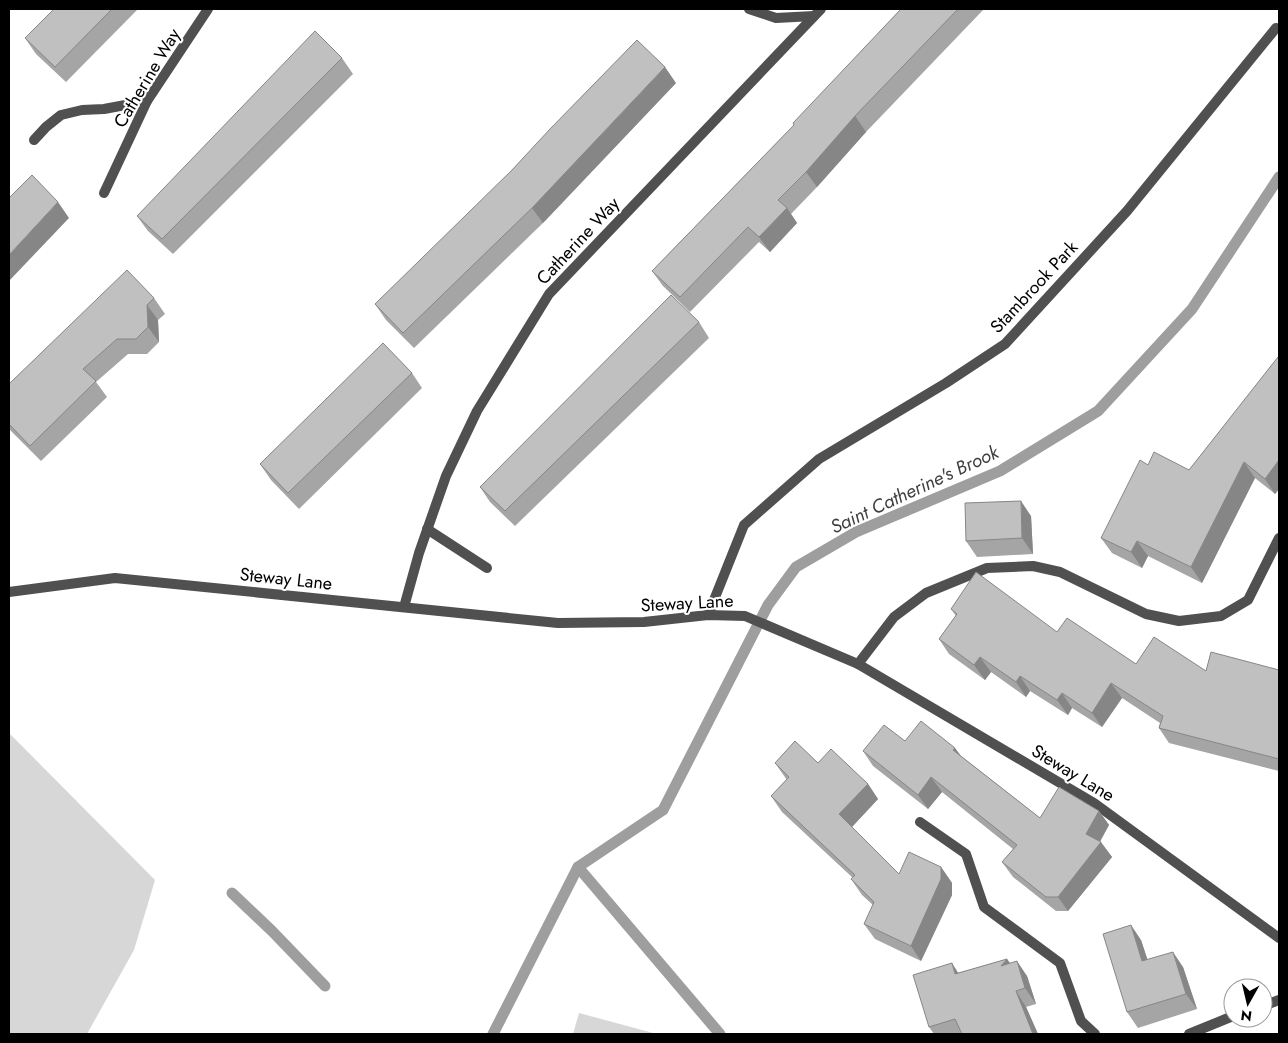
<svg xmlns="http://www.w3.org/2000/svg" width="1288" height="1043" viewBox="0 0 1288 1043" font-family="Jost,sans-serif">
  <style>
    .green { fill: #d7d7d7 }
    .lines { fill: none; stroke-linecap: round; stroke-linejoin: round }
    .stream { stroke: #9e9e9e; stroke-width: 11 }
    .service { stroke: #505050; stroke-width: 10 }
    .minor { stroke: #505050; stroke-width: 10 }
    .wall { fill: #a5a5a5 }
    .shaded-wall { fill: #868686 }
    .building { fill: #c0c0c0; stroke: #868686 }
    .labels { text-anchor: middle; stroke-width: 4; stroke-linejoin: round; paint-order: stroke }
    .street-label { font-size: 18px; fill: #000; stroke: #fff }
    .water-label { font-size: 19px; font-style: italic; fill: #3f3f3f; stroke: #fff }
  </style>
  <rect width="100%" height="100%" fill="#fff"/>
  <g class="green">
    <polygon points="9,733 155,880 134,950 87,1034 9,1034"/>
    <polygon points="579,1013 657,1034 573,1034"/>
  </g>
  <g class="lines">
    <g class="stream">
      <polyline points="578,867 720,1034"/>
      <polyline points="232,893 272,931 325,986"/>
      <polyline points="493,1034 578,867 663,810 768,605 796,567 856,532 1000,471 1098,411 1192,309 1279,177"/>
    </g>
    <g class="service">
      <polyline points="34,140 46,127 61,115 82,110 104,109 147,101"/>
      <polyline points="708,615 744,525 819,459 946,383 1005,344 1127,211 1276,28"/>
    </g>
    <g class="minor">
      <polyline points="749,9 776,18 814,16"/>
      <polyline points="104,193 147,101 208,9"/>
      <polyline points="427,529 487,568"/>
      <polyline points="9,592 115,578 558,623 644,622 708,615 745,616 858,664 1094,803 1279,938"/>
      <polyline points="404,607 419,553 446,476 477,411 549,294 821,9"/>
      <polyline points="858,664 894,617 926,593 987,568 1033,566 1060,572 1146,614 1179,621 1221,616 1248,600 1279,538"/>
      <polyline points="920,822 966,854 984,907 1060,963 1081,1021 1095,1034"/>
      <polyline points="1263,1006 1279,1000"/>
      <polyline points="1189,1034 1233,1016"/>
    </g>
  </g>
  <g class="wall">
    <polygon points="54,9 138,9 66,82 36,54 25,38"/>
    <polygon points="901,9 984,9 866,132 817,187 791,214 797,223 770,252 759,242 690,312 663,286 652,271 794,125"/>
    <polygon points="342,58 353,74 173,254 148,231 137,216"/>
    <polygon points="676,83 543,223 414,348 386,320 375,304"/>
    <polygon points="154,298 165,314 158,320 159,342 147,354 128,354 96,382 107,397 41,461 9,429 9,384"/>
    <polygon points="699,322 709,338 515,526 490,502 480,487"/>
    <polygon points="1279,358 1279,489 1275,494 1255,478 1202,583 1148,556 1142,568 1112,553 1101,538 1148,465 1189,470"/>
    <polygon points="412,373 422,388 299,509 271,480 260,464"/>
    <polygon points="1031,516 1033,554 977,557 966,541"/>
    <polygon points="951,609 1057,632 1136,664 1206,671 1279,670 1279,771 1169,743 1159,728 1160,723 1122,698 1102,727 1072,708 1068,715 1030,691 1026,697 991,672 985,680 949,654 939,639 956,616"/>
    <polygon points="905,741 955,748 961,756 1040,818 1099,811 1109,825 1100,842 1112,857 1068,911 1056,911 1013,877 1002,862 1013,849 942,792 928,809 873,766 863,751"/>
    <polygon points="775,763 818,763 868,784 878,799 852,827 899,874 941,867 952,883 952,895 921,961 875,939 864,924 873,905 862,895 851,879 853,878 782,812 771,796 787,780"/>
    <polygon points="1141,940 1147,959 1183,967 1197,1009 1138,1028 1127,1012"/>
    <polygon points="1007,959 1010,963 1027,976 1036,1004 1026,1007 1038,1034 934,1034 929,1027 958,973"/>
  </g>
  <g class="shaded-wall">
    <polygon points="665,67 676,83 543,223 532,208"/>
    <polygon points="855,116 866,132 817,187 806,172"/>
    <polygon points="58,202 69,218 9,281 9,255"/>
    <polygon points="787,208 797,223 770,252 759,237"/>
    <polygon points="147,305 158,320 159,342 148,327"/>
    <polygon points="1279,460 1279,489 1275,494 1265,479"/>
    <polygon points="1244,462 1255,478 1202,583 1191,567"/>
    <polygon points="1021,501 1031,516 1033,554 1022,538"/>
    <polygon points="1137,541 1148,556 1142,568 1131,552"/>
    <polygon points="980,657 991,672 985,680 974,665"/>
    <polygon points="1020,676 1030,691 1026,697 1016,682"/>
    <polygon points="1111,683 1122,698 1102,727 1092,713"/>
    <polygon points="1062,693 1072,708 1068,715 1057,700"/>
    <polygon points="955,748 965,762 953,750"/>
    <polygon points="931,777 942,792 928,809 918,795"/>
    <polygon points="868,784 878,799 850,829 839,814"/>
    <polygon points="1099,811 1109,825 1096,848 1086,834"/>
    <polygon points="1101,842 1112,857 1068,911 1058,897"/>
    <polygon points="941,867 952,883 952,895 921,961 911,946"/>
    <polygon points="1131,925 1141,940 1153,976 1142,961"/>
    <polygon points="1173,952 1183,967 1197,1009 1186,994"/>
    <polygon points="1007,959 1017,974 1001,966"/>
    <polygon points="1017,961 1027,976 1036,1004 1025,988"/>
    <polygon points="952,963 962,979 955,974"/>
    <polygon points="1016,991 1026,1007 1038,1034 1033,1034"/>
  </g>
  <g class="building">
    <polygon points="54,9 112,9 55,67 25,38"/>
    <polygon points="901,9 958,9 855,116 806,172 778,200 787,208 759,237 748,227 680,297 652,271 794,125 793,123"/>
    <polygon points="315,31 342,58 162,239 137,216"/>
    <polygon points="637,40 665,67 532,208 403,333 375,304 512,170 550,129"/>
    <polygon points="32,175 58,202 9,255 9,198"/>
    <polygon points="127,270 154,298 147,305 148,327 136,339 117,339 83,369 96,381 30,446 9,424 9,384"/>
    <polygon points="671,295 699,322 505,511 480,487"/>
    <polygon points="383,343 412,373 288,493 260,464"/>
    <polygon points="1278,357 1279,358 1279,460 1265,479 1244,462 1191,567 1137,541 1131,552 1101,538 1140,460 1148,465 1154,452 1189,470"/>
    <polygon points="1021,501 1022,538 966,541 965,503"/>
    <polygon points="976,572 1057,632 1067,618 1136,664 1154,637 1206,671 1211,652 1279,670 1279,759 1159,728 1163,716 1111,683 1092,713 1062,693 1057,700 1020,676 1016,682 980,657 974,665 939,639 957,614 951,609"/>
    <polygon points="921,721 955,748 953,750 1040,818 1059,787 1099,811 1086,834 1101,842 1058,897 1046,897 1002,862 1017,845 931,777 918,795 863,751 884,725 905,741"/>
    <polygon points="795,741 818,763 831,749 868,784 839,814 899,874 909,852 941,867 941,879 911,946 864,924 874,902 851,879 855,875 771,796 789,777 775,763"/>
    <polygon points="1131,925 1142,961 1173,952 1186,994 1127,1012 1103,934"/>
    <polygon points="1007,959 1001,966 1017,961 1025,988 1016,991 1033,1034 962,1034 955,1019 929,1027 913,975 952,963 955,974"/>
  </g>
  <g class="labels">
    <g class="street-label">
      <text transform="translate(147 78) rotate(-59)" y="6">Catherine Way</text>
      <text transform="translate(578 241) rotate(-47)" y="6">Catherine Way</text>
      <text transform="translate(1034 287) rotate(-47)" y="6">Stambrook Park</text>
      <text transform="translate(286 579) rotate(6)" y="6">Steway Lane</text>
      <text transform="translate(687 603) rotate(-3)" y="6">Steway Lane</text>
      <text transform="translate(1073 773) rotate(31)" y="6">Steway Lane</text>
    </g>
    <g class="water-label">
      <text transform="translate(914 489) rotate(-25)" y="7">Saint Catherine's Brook</text>
    </g>
  </g>
  <rect width="1288" height="1043" fill="none" stroke="#000000" stroke-width="20"/>
  <g transform="translate(1248 1003) rotate(188)"><circle r="24" fill="#ffffff" stroke="#999999"/>
  <path d="M0-4L9 19L0 12L-9 19Z" fill="#000000"/>
  <text y="-8" font-size="14" font-weight="bold" text-anchor="middle" fill="#000000">N</text>
  </g>
</svg>
